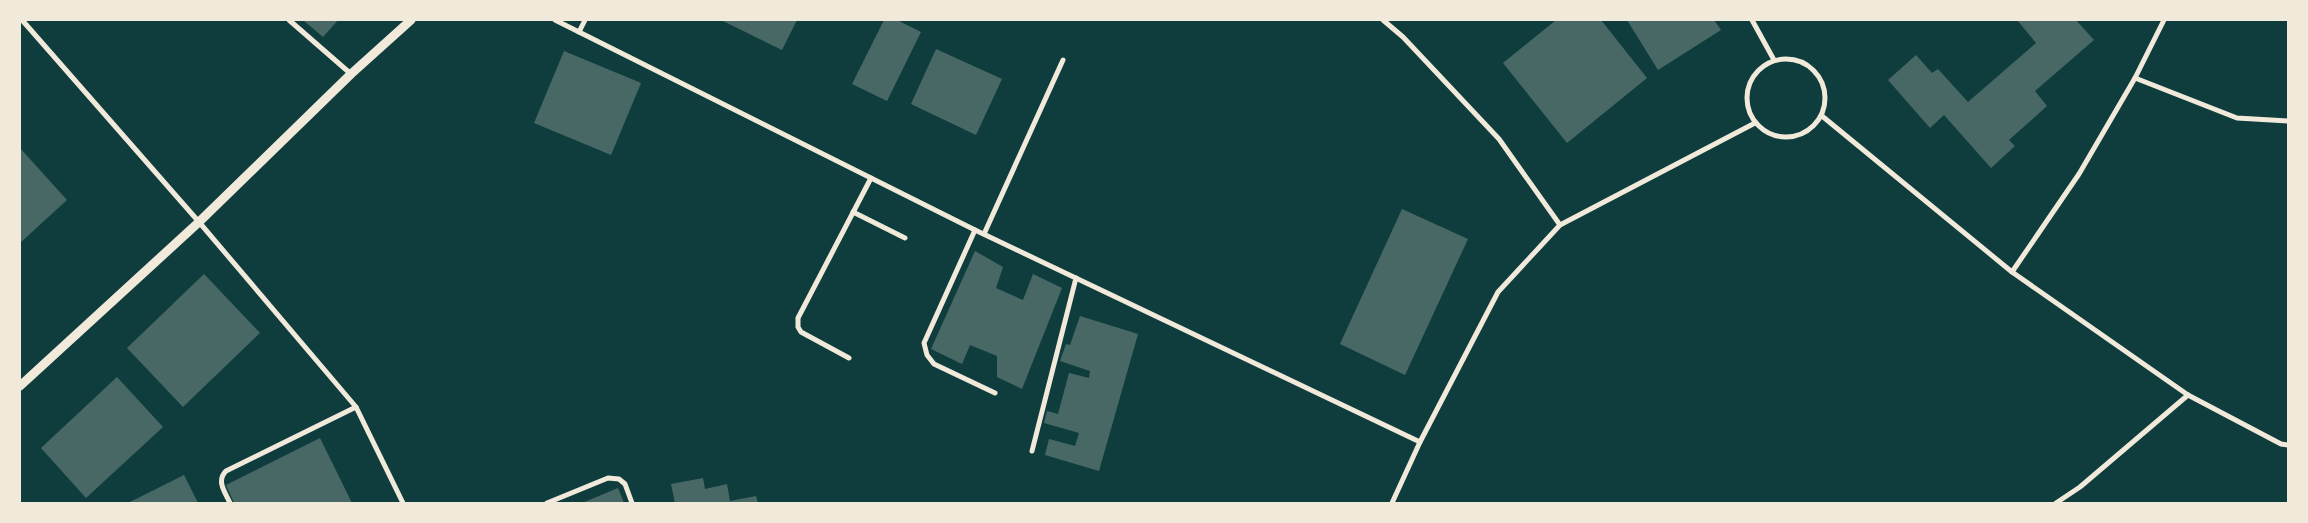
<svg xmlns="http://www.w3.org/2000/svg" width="2308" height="523" viewBox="0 0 2308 523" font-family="'Work Sans',sans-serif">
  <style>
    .building { fill: #486865 }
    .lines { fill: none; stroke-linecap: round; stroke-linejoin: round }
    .minor { stroke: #f1e9da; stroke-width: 5 }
    .tertiary { stroke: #f1e9da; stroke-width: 9 }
  </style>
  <rect width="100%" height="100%" fill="#0f3d3e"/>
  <g class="building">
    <polygon points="303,20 338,20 323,37"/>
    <polygon points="721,20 797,20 782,50"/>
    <polygon points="884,20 897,20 921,32 887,101 852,84"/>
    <polygon points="1556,20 1601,20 1647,78 1567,143 1503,63"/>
    <polygon points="1627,20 1714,20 1721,30 1658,70"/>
    <polygon points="2017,20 2076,20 2094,40 2035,91 2047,106 2009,140 2015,146 1991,168 1944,115 1930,128 1888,80 1916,55 1932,73 1938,69 1968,102 2036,43"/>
    <polygon points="936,49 1002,79 976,135 911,104"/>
    <polygon points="564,51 641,83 611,155 534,123"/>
    <polygon points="20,148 67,200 20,243"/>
    <polygon points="1402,209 1468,239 1405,375 1340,344"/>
    <polygon points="975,251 1003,267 996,288 1023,300 1033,274 1062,288 1022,389 997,377 997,356 970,345 962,364 931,349"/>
    <polygon points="204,274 260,333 183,407 127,348"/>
    <polygon points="1080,316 1138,334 1099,471 1045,455 1049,439 1075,446 1079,433 1044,423 1047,411 1058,414 1069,373 1089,378 1090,371 1060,361 1066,344 1070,345"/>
    <polygon points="117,377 163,427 86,498 41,448"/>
    <polygon points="320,438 352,503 234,503 226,485"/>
    <polygon points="184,475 198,503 128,503"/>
    <polygon points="703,478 705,489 727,484 730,501 756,496 758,503 675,503 671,484"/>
    <polygon points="618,488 624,503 582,503"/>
  </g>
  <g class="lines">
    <g class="minor">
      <polyline points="22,20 199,222 356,407 403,503"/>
      <polyline points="289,20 351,74"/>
      <polyline points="555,20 975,230 1420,442"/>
      <polyline points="1383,20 1403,37 1499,139 1560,225"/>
      <polyline points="1752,20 1774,60"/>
      <polyline points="579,32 585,20"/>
      <circle cx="1786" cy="98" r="39"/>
      <polyline points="2135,78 2237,118 2288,121"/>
      <polyline points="1822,116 2012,272 2188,395 2281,444 2288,445"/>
      <polyline points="853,212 905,238"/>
      <polyline points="975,230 924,343 927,355 934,364 995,393"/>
      <polyline points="984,234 1063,60"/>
      <polyline points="2012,272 2079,174 2135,78 2164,20"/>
      <polyline points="849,358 801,332 798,327 798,318 871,178"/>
      <polyline points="1032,451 1076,278"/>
      <path d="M230 503C225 492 216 481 226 471L356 407"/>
      <polyline points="547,503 608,478 619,479 625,484 632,503"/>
      <polyline points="1392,503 1420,442 1498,292 1560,225 1755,123"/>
      <polyline points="2056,503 2080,487 2188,395"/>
    </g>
    <polyline class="tertiary" points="20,386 199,222 351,74 411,20"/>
  </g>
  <rect width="2308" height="523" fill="none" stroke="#f1e9da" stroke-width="42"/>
</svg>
